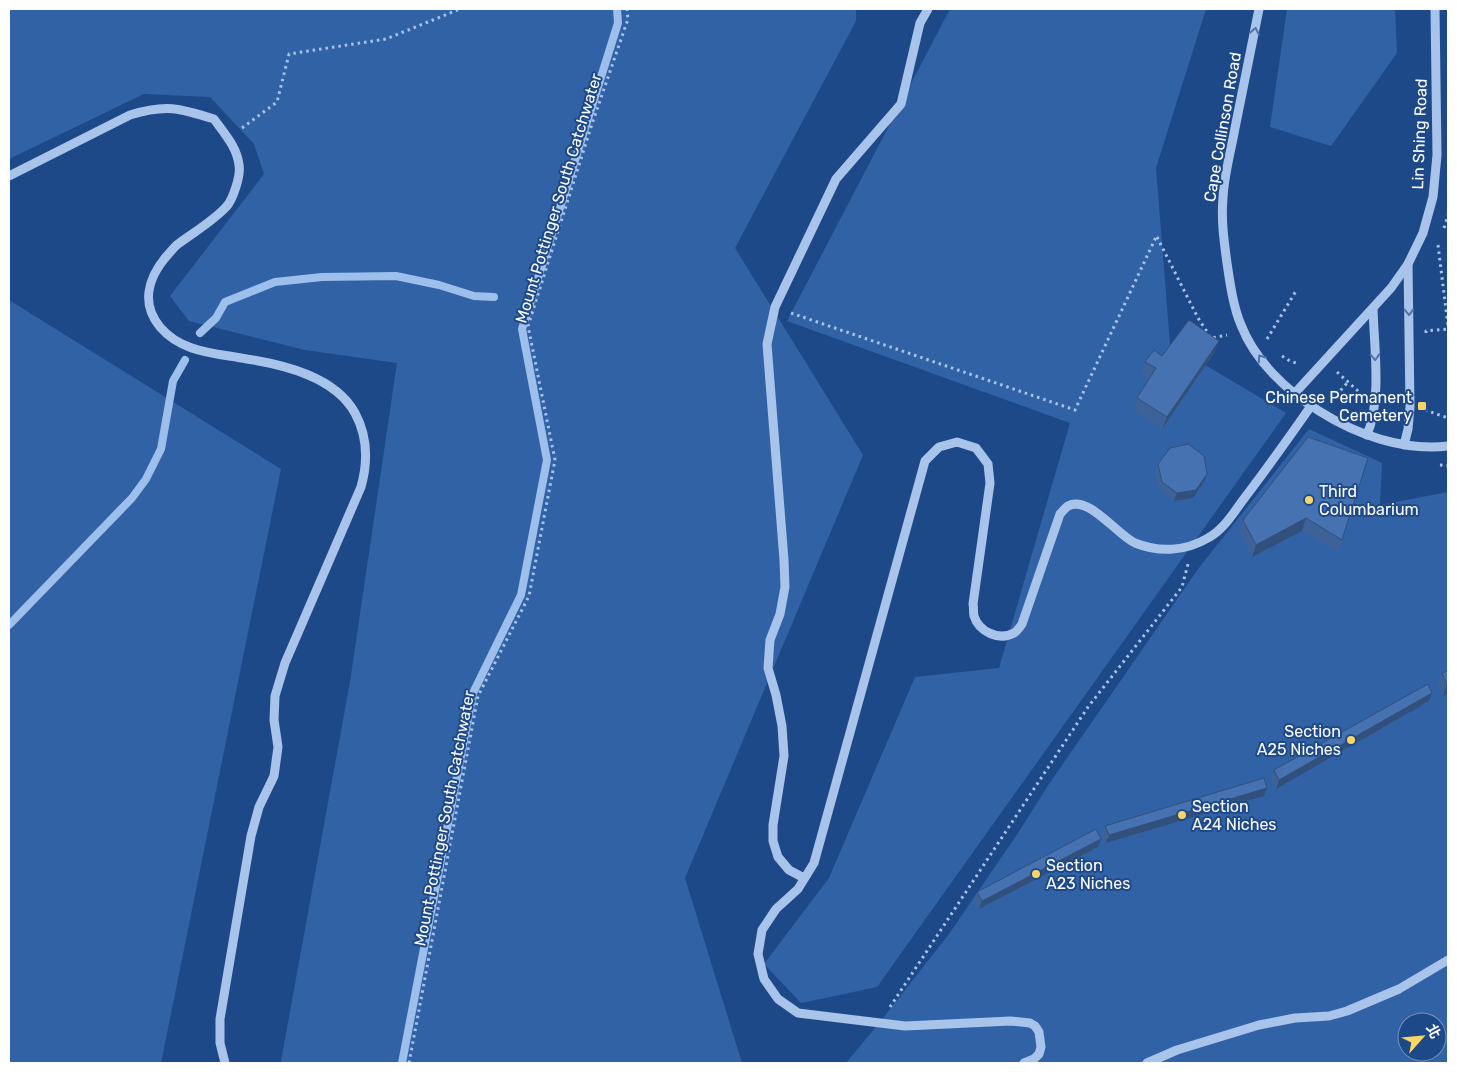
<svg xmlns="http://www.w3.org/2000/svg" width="1457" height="1072" viewBox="0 0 1457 1072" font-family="Rubik,'Noto Sans TC',sans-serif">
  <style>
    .green { fill: #3262a6; fill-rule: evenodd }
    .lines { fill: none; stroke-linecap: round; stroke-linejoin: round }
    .stream { stroke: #9cbfec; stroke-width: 8 }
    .path { stroke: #a9c4eb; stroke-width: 3; stroke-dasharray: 2.5 4; stroke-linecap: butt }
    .minor { stroke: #a9c4eb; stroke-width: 9 }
    .wall { fill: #3d6298 }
    .shaded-wall { fill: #32507c }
    .building { fill: #4772b1; stroke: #32507c }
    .oneway { stroke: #4f74ab }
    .poi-dot { fill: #f9d568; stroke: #1e4988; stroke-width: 2 }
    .labels { text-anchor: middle; stroke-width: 4; stroke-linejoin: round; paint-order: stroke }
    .street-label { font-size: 16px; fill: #fff; stroke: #1e4988 }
    .poi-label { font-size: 16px; fill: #fff; stroke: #1e4988; text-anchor: start }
  </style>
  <rect width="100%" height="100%" fill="#1e4988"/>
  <g class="green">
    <polygon points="9,9 856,9 856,21 735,248 863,455 685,878 742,1063 283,1063 281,1061 350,682 397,363 305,350 189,321 170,296 264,174 254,144 210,97 144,94 9,159"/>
    <polygon points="950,9 1206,9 1156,168 1170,344 1286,413 877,987 801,1003 764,964 829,878 915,677 999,668 1070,423 787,321"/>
    <polygon points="1287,9 1395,9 1397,53 1331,146 1270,127"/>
    <polygon points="9,300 281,469 161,1063 9,1063"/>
    <path d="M1309 429 1382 463 1380 505 1448 492V1063H846L880 1022 949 934 1020 830 1049 784 1198 569ZM1407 1022H1437V1052H1407Z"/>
  </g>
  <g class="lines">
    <g class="stream">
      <polyline points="200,333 216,318 225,302 275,282 322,277 396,276 439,285 474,296 494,297"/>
      <polyline points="9,625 132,498 146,479 161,449 173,381 185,360"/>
      <polyline points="402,1063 473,693 521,595 547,460 522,329 618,23 617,9"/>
    </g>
    <g class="path">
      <polyline points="242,128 277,102 289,54 386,39 460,9"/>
      <polyline points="1444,228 1448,215"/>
      <polyline points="1157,237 1198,318 1211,338 1227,335"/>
      <polyline points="1438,245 1448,326"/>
      <polyline points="791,313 1075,410 1156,237"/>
      <polyline points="1426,333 1426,331 1448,329"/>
      <polyline points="1267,339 1296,291"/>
      <polyline points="1282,356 1290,361 1299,364"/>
      <polyline points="1337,372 1358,391"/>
      <polyline points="1332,400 1348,382"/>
      <polyline points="1425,410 1448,418"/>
      <polyline points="1440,465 1448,466"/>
      <polyline points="890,1007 1088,707 1182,587 1188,564"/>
      <polyline points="409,1063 478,696 529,596 555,460 528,326 592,124 628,19 627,9"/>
    </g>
    <g class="minor">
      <path d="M1259 9C1251 48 1243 88 1235 128 1231 151 1224 175 1223 198 1221 220 1224 241 1227 263 1230 283 1233 306 1241 325 1255 361 1287 391 1319 411 1357 435 1403 451 1448 446"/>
      <path d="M9 176 130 115C166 104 179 108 214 119 224 133 237 147 239 165 241 175 233 200 226 207 212 222 194 232 178 244 173 248 169 254 165 258 148 279 141 304 160 327 182 353 216 353 247 359 285 365 335 377 355 413 368 437 368 462 361 487L285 663 275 696 274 720 278 747 274 776 259 807 251 836 220 1019V1043L225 1063"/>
      <polyline points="1295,393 1391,288 1408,264 1423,233 1433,197 1437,155 1435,9"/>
      <path d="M1367 435C1382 399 1374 347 1373 308"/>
      <polyline points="1404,445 1408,429 1410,407 1408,264"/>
      <polyline points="804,878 789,870 778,857 773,841 773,825 784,756 782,726 776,695 768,668 770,640 780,614 785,587 784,560 767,344 775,307 836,179 901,104 920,23 928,9"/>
      <path d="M1024 1063 1034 1059 1039 1054 1041 1047 1039 1032 1035 1026 1030 1023 1011 1021 905 1026 798 1013 778 999 764 979 758 954 762 930 776 909 798 889 814 863 925 461 939 447 957 442 976 448 988 464 990 483 973 604C974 607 973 612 974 616 979 632 999 641 1014 633 1017 631 1020 627 1022 624L1060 514C1062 512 1065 508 1068 506 1089 495 1117 535 1135 543 1160 553 1186 551 1208 538 1225 529 1235 510 1246 496 1269 466 1290 436 1311 406"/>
      <polyline points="1147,1063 1177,1050 1259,1025 1295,1018 1329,1016 1347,1011 1399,989 1448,960"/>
    </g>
  </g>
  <g class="wall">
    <polygon points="1214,353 1162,429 1133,410 1137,398 1149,379 1141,374 1145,362 1162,356"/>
    <polygon points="1308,437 1342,540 1338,552 1302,531 1252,557 1239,532 1243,520"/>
    <polygon points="1158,464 1204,482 1193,498 1174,501 1159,490 1155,472"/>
    <polygon points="1448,671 1448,694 1443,696 1437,685 1442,673"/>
    <polygon points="1432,693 1429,701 1276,789 1271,778 1274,770"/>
    <polygon points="1267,788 1264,796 1106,843 1102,835 1105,826"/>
    <polygon points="1098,847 979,909 974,900 977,892"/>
  </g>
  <g class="shaded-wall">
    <polygon points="1219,341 1214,353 1162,429 1167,417"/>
    <polygon points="1207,474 1204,482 1193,498 1174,501 1177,493"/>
    <polygon points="1306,518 1302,531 1252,557 1256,545"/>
    <polygon points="1447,684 1448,684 1448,694 1443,696"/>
    <polygon points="1432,693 1429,701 1276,789 1279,780"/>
    <polygon points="1267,788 1264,796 1106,843 1109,835"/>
    <polygon points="1101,839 1098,847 979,909 982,901"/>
  </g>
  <g class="building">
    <polygon points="1189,320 1219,341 1167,417 1137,398 1156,368 1145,362 1154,350 1162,356"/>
    <polygon points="1308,437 1368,458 1342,540 1306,518 1256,545 1243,520"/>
    <polygon points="1188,444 1204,456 1207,474 1196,490 1177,493 1162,482 1158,464 1170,448"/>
    <polygon points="1448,671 1448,684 1447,684 1442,673"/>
    <polygon points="1428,684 1432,693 1279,780 1274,770"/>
    <polygon points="1264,778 1267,788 1109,835 1105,826"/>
    <polygon points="1096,829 1101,839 982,901 977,892"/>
  </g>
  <defs><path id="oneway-chevron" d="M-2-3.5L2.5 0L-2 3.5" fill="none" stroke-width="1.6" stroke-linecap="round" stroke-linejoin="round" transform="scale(1.25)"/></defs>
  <g class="oneway">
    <use href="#oneway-chevron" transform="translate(1255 31) rotate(-79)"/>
    <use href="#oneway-chevron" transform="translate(1409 312) rotate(89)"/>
    <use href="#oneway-chevron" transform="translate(1375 357) rotate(88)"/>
    <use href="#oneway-chevron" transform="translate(1261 358) rotate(-125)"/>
  </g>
  <g class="poi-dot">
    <rect x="1417" y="401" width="10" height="10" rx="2.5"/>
    <circle cx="1309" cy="500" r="5"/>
    <circle cx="1351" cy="740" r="5"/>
    <circle cx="1182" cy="815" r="5"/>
    <circle cx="1036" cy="874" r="5"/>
  </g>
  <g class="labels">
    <g class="street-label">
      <text transform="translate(1222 127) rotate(-80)" y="6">Cape Collinson Road</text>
      <text transform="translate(1419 134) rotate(-88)" y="6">Lin Shing Road</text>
      <text transform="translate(558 198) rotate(-73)" y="6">Mount Pottinger South Catchwater</text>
      <text transform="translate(444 818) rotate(-79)" y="6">Mount Pottinger South Catchwater</text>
    </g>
    <g class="poi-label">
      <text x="1412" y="403" text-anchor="end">Chinese Permanent<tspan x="1412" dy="18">Cemetery</tspan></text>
      <text x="1319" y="497">Third<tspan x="1319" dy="18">Columbarium</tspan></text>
      <text x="1341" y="737" text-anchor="end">Section<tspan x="1341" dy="18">A25 Niches</tspan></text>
      <text x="1192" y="812">Section<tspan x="1192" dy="18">A24 Niches</tspan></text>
      <text x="1046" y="871">Section<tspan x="1046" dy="18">A23 Niches</tspan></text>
    </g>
  </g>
  <rect width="1457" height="1072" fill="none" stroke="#ffffff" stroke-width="20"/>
  <g transform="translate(1422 1037) rotate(63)"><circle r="24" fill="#1e4988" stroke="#7892b8"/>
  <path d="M0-4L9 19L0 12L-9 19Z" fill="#f9d568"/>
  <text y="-8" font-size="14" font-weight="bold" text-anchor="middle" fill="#ffffff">北</text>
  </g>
</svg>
